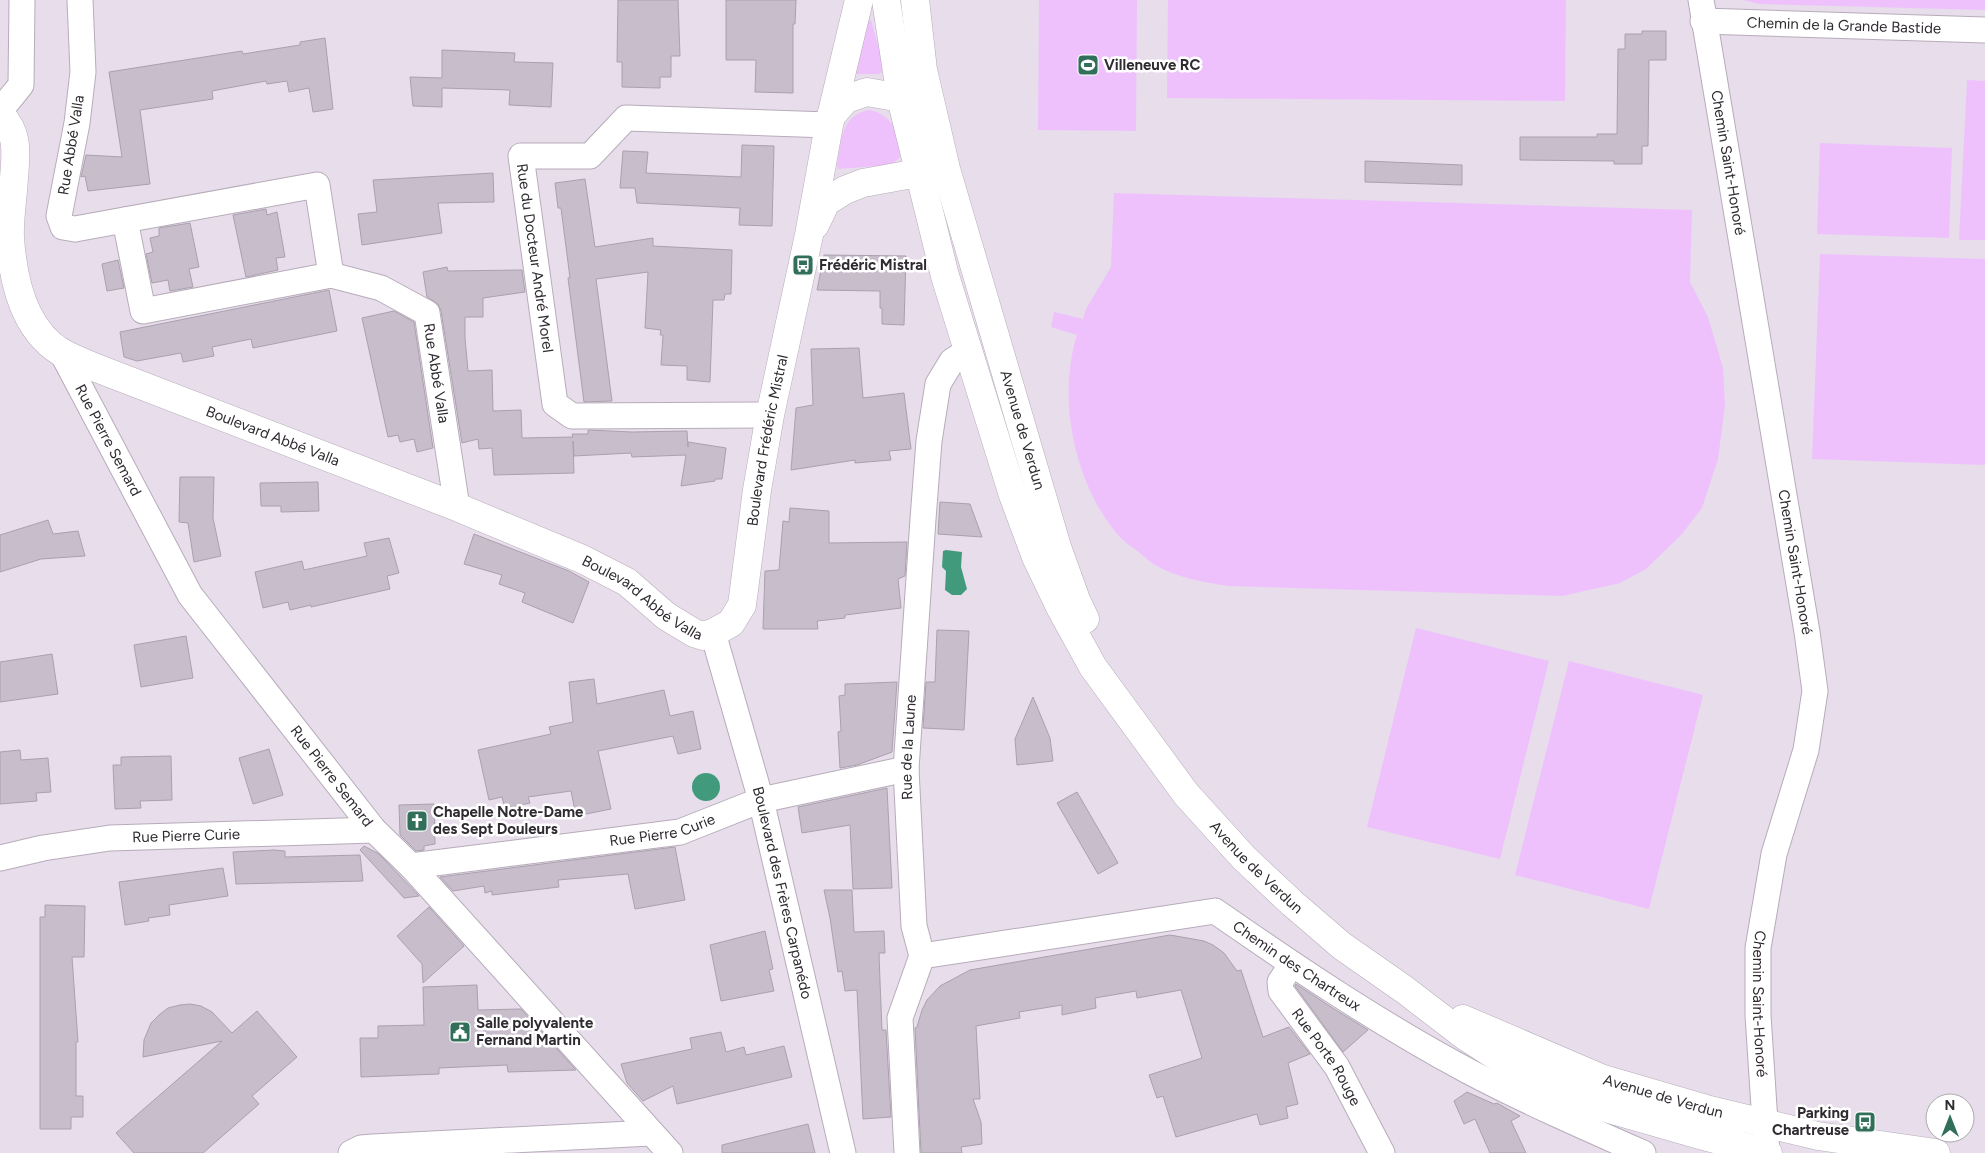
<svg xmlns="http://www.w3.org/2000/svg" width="1985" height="1153" viewBox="0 0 1985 1153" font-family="Figtree,sans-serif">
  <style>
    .green { fill: #eec1fd }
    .water { fill: #429a7d }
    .building { fill: #c7bdcb; stroke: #aaa0ae }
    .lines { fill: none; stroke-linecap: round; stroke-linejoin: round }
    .minor-casing { stroke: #b7acba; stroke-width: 27 }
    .tertiary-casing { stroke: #b7acba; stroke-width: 29 }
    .secondary-casing { stroke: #b7acba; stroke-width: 29 }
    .minor { stroke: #fff; stroke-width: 25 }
    .tertiary { stroke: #fff; stroke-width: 28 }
    .secondary { stroke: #fff; stroke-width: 28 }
    .labels { text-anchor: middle; stroke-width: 5; stroke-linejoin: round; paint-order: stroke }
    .street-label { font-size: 15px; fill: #2f2b31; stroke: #fff }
    .poi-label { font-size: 15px; font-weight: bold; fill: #2f2b31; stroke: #fff; text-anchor: start }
  </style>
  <rect width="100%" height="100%" fill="#e7ddeb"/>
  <g class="green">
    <polygon points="1039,0 1137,0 1136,131 1038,130"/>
    <polygon points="1168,0 1566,0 1565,101 1167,98"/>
    <polygon points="1743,0 1985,0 1985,10 1759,4"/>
    <polygon points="871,20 884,68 880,74 855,74 868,21"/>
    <polygon points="1967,80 1985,81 1985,240 1959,240"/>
    <path d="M869 110C892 114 902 135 900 157L891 165 838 169 837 165C842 140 840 116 869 110Z"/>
    <polygon points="1820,143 1952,148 1949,238 1817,234"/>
    <path d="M1114 193 1692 210 1690 282 1708 317 1723 368 1725 405 1718 459 1702 508 1682 534 1646 569 1620 583 1562 596 1228 586C1203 582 1178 578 1155 565 1150 562 1145 557 1140 553 1132 547 1123 541 1117 534 1074 482 1057 399 1077 335L1051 327 1054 312 1083 319 1086 309 1111 267Z"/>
    <polygon points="1820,254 1985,259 1985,465 1812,459"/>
    <polygon points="1416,628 1549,661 1500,859 1367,827"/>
    <polygon points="1569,661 1703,695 1649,909 1515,875"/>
  </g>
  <g class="water">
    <polygon points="946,550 962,552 961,567 967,589 961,595 952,595 945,590 946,571 942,567 943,551"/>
    <circle cx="706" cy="787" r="14"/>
  </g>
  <g class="building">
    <polygon points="618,0 678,0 680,56 671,56 671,77 660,77 660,88 622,87 622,62 617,62"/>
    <polygon points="726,0 796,0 795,24 793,24 793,93 755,92 756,60 726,60"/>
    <polygon points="1642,31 1666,31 1666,60 1649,60 1648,146 1642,146 1642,164 1614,164 1614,161 1520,160 1520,137 1597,137 1597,134 1617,134 1618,49 1625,49 1625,34 1642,34"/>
    <polygon points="325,38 333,109 313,112 309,88 289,92 287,81 267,84 266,81 212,91 213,99 140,110 150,184 88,191 85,176 81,177 86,155 122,157 109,72 242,51 243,54 300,45 300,42"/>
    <polygon points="442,50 515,53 514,62 553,63 551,107 509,105 510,90 442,88 442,107 413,106 410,77 442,78"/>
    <polygon points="742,145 774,146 772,226 739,225 740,208 637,203 635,188 620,188 623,151 648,152 646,173 741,177"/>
    <polygon points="1365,161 1462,165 1462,185 1365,182"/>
    <polygon points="493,173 494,202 438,203 442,233 362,245 358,214 377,212 373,180"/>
    <polygon points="585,179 595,247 653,238 653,246 732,250 731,294 725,294 724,300 713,300 710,382 687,380 687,366 661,365 663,335 660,335 661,330 645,328 648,272 596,279 612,401 584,402 568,278 570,278 561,208 558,208 555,183"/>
    <polygon points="266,209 267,215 277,212 285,257 276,258 278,270 246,277 233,215"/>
    <polygon points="190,223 199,267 189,269 193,287 170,291 168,280 152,283 146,254 153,252 150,238 159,236 159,228"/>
    <polygon points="824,255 906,256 904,325 882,324 882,308 880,308 880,291 817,290"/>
    <polygon points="118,260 124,288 107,291 102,264"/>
    <polygon points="447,267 448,271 522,270 525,292 483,298 483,317 465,317 465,338 468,371 492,370 493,411 521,410 522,438 573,437 572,434 588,434 588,430 632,432 687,431 688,447 688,442 726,448 722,479 715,479 715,481 681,486 686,455 632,457 631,453 574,456 573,441 574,473 494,475 492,448 479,449 478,439 462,443 441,311 438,304 427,297 423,272"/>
    <polygon points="329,290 337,331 253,348 251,339 212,347 214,356 183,362 181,353 137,361 124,357 120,332"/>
    <polygon points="394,311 414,322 433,448 417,452 414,439 400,442 398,435 388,437 362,318"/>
    <polygon points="859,348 863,398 904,393 911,449 889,451 891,460 855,463 855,460 791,470 796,408 813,405 811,349"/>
    <polygon points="180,477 214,477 213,518 221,556 194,562 188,523 179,522"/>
    <polygon points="318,482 319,511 281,512 281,506 261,506 260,483"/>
    <polygon points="940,502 970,504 982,537 938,534"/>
    <polygon points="790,508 829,511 829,543 907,542 905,576 898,579 901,608 845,615 845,618 817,621 818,629 763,629 765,571 779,570 783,521 789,522"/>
    <polygon points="48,520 53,534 78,531 85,556 41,559 0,572 0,535"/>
    <polygon points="474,534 569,571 589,582 573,623 522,602 525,593 499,584 502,575 464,564"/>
    <polygon points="389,538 399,573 387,576 390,589 311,607 311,605 290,610 288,602 263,608 255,572 302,561 304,570 367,556 364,543"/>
    <polygon points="937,630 969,631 964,730 923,728 926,682 935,682"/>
    <polygon points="186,636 193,678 141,687 134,645"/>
    <polygon points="52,654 58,694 0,702 0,662"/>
    <polygon points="594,679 597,704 664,690 670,716 693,711 701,749 678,754 673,736 598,751 611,809 576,816 571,791 528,797 530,803 505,808 502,797 489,800 478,750 551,734 549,727 573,722 569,682"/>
    <polygon points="897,682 892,752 857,765 840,768 838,732 841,731 839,696 845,695 845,684"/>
    <polygon points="1033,697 1050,738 1053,761 1017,765 1015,739"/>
    <polygon points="269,749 283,795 253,804 239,758"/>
    <polygon points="20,750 21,760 48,758 51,792 36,793 37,801 0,804 0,752"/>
    <polygon points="171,756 172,800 140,801 141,808 115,809 113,765 121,765 121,757"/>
    <polygon points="887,788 892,888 853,889 850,825 802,833 798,807"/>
    <polygon points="1077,792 1118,863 1098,874 1057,803"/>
    <polygon points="434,804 435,844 424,846 424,850 416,851 400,835 399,805"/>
    <polygon points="364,846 379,854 419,896 404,898 360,850"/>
    <polygon points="675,847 685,900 635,909 628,874 558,880 559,887 492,895 492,891 485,893 484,886 453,891 440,877"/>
    <polygon points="274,850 285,851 285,857 360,855 363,881 236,884 233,852"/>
    <polygon points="223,868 228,896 169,905 170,915 148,918 149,921 125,925 119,882"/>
    <polygon points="824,890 852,890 854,932 884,931 885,953 879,953 880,982 882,1030 886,1030 891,1117 863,1119 857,990 845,991 842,971 838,972 830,918"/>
    <polygon points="45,905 85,906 84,957 72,957 78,1042 76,1042 76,1096 83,1096 83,1117 71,1117 71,1129 40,1129 40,917 45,917"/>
    <polygon points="429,907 464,946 423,983 422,964 397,936"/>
    <polygon points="765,931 773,969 769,970 774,991 721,1001 710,945"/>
    <polygon points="1170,935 1204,941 1213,945 1224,953 1237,971 1241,970 1263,1037 1289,1027 1310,1054 1288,1063 1298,1104 1286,1107 1288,1118 1260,1125 1257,1114 1176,1137 1163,1096 1157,1098 1149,1075 1202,1058 1181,990 1137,998 1136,991 1095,998 1096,1008 1062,1015 1062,1005 1019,1012 1020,1018 976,1026 980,1099 973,1099 981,1122 982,1144 961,1147 962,1153 921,1153 915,1028 917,1027 922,1010 927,1000 940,986 970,970"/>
    <polygon points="1296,984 1331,1007 1368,1030 1343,1052 1295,986"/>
    <polygon points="477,985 478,1010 521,1009 576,1070 508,1072 507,1065 439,1068 439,1074 361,1077 360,1038 378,1038 378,1026 424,1025 423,987"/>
    <polygon points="190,1004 201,1006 212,1012 232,1033 257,1011 297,1057 252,1096 259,1104 203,1153 134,1153 116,1133 222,1041 143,1057 144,1040 151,1023 159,1015 168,1008 180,1005"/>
    <polygon points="721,1032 726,1052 744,1047 746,1055 784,1046 792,1077 677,1104 673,1086 643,1101 627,1083 621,1064 692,1049 690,1038"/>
    <polygon points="1467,1092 1494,1104 1497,1103 1520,1116 1511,1121 1526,1153 1490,1153 1475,1119 1464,1124 1454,1101"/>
    <polygon points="808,1124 815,1153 722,1153 722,1145"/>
  </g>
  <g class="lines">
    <g class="minor-casing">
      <g id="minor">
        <path id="s1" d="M80 0 83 72 77 123 59 216 63 227 75 229 317 185 331 275 381 288 427 313 457 507"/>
        <path id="s2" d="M1701 0 1807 632 1815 691 1806 750 1774 854 1758 948V1015L1767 1153"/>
        <path id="s3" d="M1703 21 1985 30"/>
        <polyline points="0,111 21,85 22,0"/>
        <polyline points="125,220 143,311 331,275"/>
        <path id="s4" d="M61 351 190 595 374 830 411 866 670 1153"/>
        <polyline points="770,415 572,416 555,404 521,156 590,156 626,118 829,125"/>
        <path id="s5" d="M713 633 761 800 843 1153"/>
        <path id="s6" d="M0 858 43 848 110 838 374 830"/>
        <path id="s7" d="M411 866 680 832 761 800 906 769"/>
        <path id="s8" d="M922 956 1215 911C1297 968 1380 1024 1468 1071 1525 1101 1584 1127 1643 1153"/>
        <path id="s9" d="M1292 964 1280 982 1281 991 1337 1067 1382 1153"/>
        <polyline points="351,1153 361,1148 373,1147 651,1133"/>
        <path id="s10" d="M907 1153 900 1018 922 956 914 926 906 769 923 519 929 441 938 384 952 361 969 350"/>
      </g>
    </g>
    <g class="tertiary-casing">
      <g id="tertiary">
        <path id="s11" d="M0 114C19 134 16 152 14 178 13 197 9 219 10 238 13 280 23 329 61 352 73 359 87 364 99 369L457 507 582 559 627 582 666 616 694 633 703 636 713 633 731 623 742 605 757 490 770 415 809 235 829 125 859 0"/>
        <polyline points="831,116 846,99 867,92 901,98 911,102 916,112"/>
        <polyline points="815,225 826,202 845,190 863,183 918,173 928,164 930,153"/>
      </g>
    </g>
    <g class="secondary-casing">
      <g id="secondary">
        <path id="s12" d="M886 0 901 98 945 276 1013 495 1036 557 1060 607 1093 667 1186 794 1244 858 1292 903 1342 946 1405 990 1465 1036 1524 1074 1599 1106 1700 1135 1768 1153"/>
        <path id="s13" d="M915 0 923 70 946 169 1057 547 1076 600 1085 619"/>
        <path id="s14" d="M1463 1019 1603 1079 1706 1109 1818 1136 1936 1153"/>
      </g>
    </g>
    <use href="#minor" class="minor"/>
    <use href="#tertiary" class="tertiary"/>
    <use href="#secondary" class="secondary"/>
  </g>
  <defs>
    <g id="stadium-square" transform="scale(1.125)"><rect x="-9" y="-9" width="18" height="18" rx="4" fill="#326f5a" stroke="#fff"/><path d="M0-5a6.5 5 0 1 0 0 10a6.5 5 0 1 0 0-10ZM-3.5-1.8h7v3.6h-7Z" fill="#fff"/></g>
    <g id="bus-square" transform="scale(1.125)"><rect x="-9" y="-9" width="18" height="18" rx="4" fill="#326f5a" stroke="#fff"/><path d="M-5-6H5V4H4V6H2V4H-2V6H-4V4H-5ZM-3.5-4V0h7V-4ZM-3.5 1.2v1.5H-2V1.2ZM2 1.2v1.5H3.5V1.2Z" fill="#fff"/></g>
    <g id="church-square" transform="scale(1.125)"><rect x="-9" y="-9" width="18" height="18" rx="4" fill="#326f5a" stroke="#fff"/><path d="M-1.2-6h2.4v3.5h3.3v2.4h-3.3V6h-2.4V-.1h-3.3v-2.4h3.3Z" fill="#fff"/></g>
    <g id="civic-square" transform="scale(1.125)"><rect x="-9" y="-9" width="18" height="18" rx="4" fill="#326f5a" stroke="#fff"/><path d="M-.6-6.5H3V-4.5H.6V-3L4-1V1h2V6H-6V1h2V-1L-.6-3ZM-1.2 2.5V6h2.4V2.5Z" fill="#fff"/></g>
  </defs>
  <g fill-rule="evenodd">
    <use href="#stadium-square" x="1088" y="65"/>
    <use href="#bus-square" x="803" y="265"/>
    <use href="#church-square" x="417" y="821"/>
    <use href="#civic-square" x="460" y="1032"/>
    <use href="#bus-square" x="1865" y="1122"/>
  </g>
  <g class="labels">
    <g class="street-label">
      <text dy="5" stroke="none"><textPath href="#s3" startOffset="141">Chemin de la Grande Bastide</textPath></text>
      <text transform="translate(71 145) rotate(-81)" y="5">Rue Abbé Valla</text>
      <text dy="5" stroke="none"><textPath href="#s2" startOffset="165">Chemin Saint-Honoré</textPath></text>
      <text transform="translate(535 258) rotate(82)" y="5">Rue du Docteur André Morel</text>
      <text dy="5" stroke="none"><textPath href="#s1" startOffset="744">Rue Abbé Valla</textPath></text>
      <text dy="5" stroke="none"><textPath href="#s13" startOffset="444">Avenue de Verdun</textPath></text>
      <text dy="5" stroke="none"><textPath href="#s11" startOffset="486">Boulevard Abbé Valla</textPath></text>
      <text dy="5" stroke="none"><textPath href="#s11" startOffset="1182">Boulevard Frédéric Mistral</textPath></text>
      <text dy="5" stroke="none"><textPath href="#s4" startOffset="101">Rue Pierre Semard</textPath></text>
      <text dy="5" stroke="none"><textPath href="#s2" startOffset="570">Chemin Saint-Honoré</textPath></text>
      <text dy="5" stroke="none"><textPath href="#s11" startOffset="891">Boulevard Abbé Valla</textPath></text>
      <text dy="5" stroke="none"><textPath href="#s10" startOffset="411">Rue de la Laune</textPath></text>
      <text dy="5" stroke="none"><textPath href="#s4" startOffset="506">Rue Pierre Semard</textPath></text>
      <text dy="5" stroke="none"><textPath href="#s7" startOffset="254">Rue Pierre Curie</textPath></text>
      <text dy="5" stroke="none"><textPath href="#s6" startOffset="188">Rue Pierre Curie</textPath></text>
      <text dy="5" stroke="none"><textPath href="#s12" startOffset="961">Avenue de Verdun</textPath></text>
      <text dy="5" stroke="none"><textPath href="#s5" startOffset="269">Boulevard des Frères Carpanédo</textPath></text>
      <text dy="5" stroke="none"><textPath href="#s8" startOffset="395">Chemin des Chartreux</textPath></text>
      <text dy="5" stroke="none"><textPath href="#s2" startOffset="1020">Chemin Saint-Honoré</textPath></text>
      <text dy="5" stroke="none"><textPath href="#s9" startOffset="111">Rue Porte Rouge</textPath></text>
      <text dy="5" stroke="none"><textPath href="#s14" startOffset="215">Avenue de Verdun</textPath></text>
    </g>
    <g class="poi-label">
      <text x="1104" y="70">Villeneuve RC</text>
      <text x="819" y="270">Frédéric Mistral</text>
      <text x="433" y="817">Chapelle Notre-Dame<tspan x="433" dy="17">des Sept Douleurs</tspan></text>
      <text x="476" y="1028">Salle polyvalente<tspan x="476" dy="17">Fernand Martin</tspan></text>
      <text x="1849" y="1118" text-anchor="end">Parking<tspan x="1849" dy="17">Chartreuse</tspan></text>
    </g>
  </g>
  <g transform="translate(1950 1118)"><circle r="24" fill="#ffffff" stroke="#acaaad"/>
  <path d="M0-4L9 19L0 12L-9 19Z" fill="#326f5a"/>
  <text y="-8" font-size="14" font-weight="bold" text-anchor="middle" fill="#2f2b31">N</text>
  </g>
</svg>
